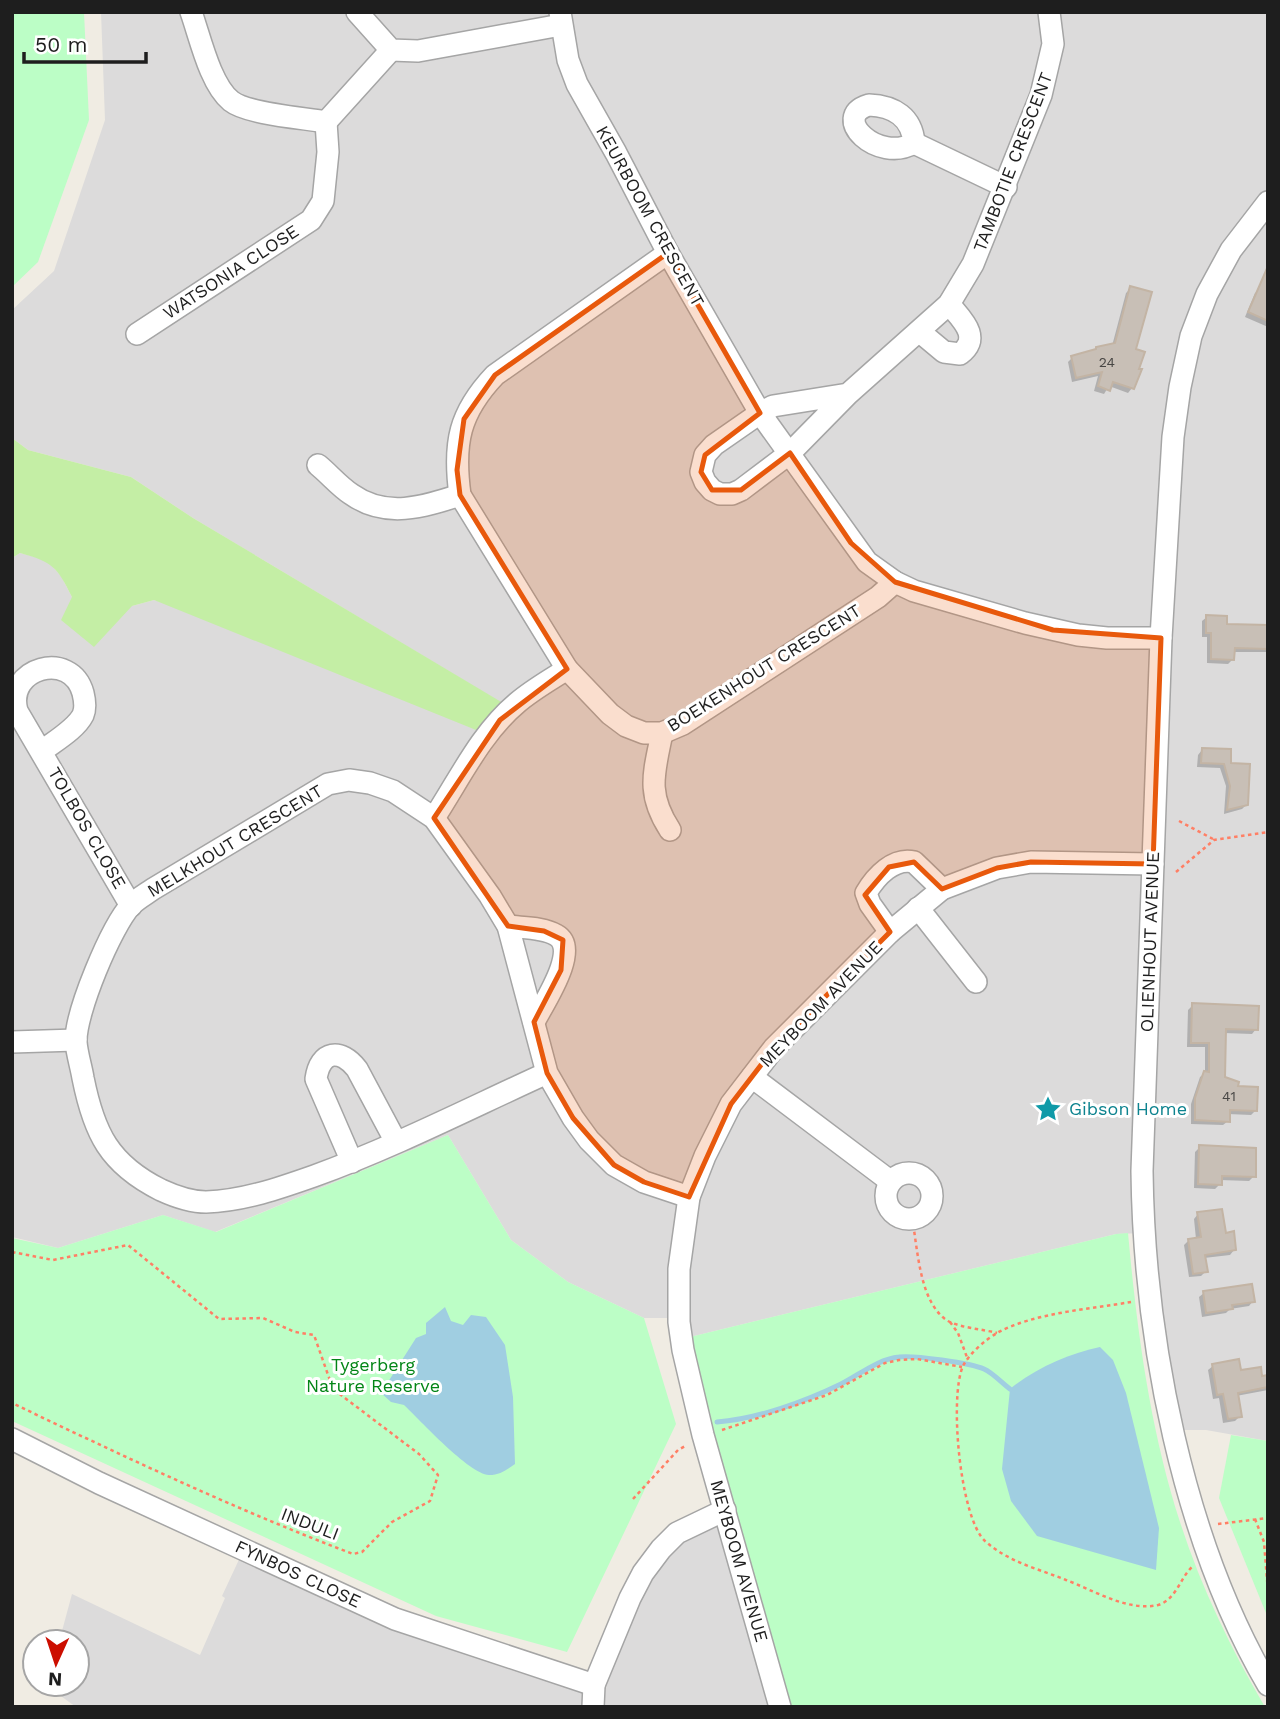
<svg xmlns="http://www.w3.org/2000/svg" width="1280" height="1719" viewBox="0 0 1280 1719" font-family="'Work Sans',sans-serif">
  <style>
    .residential { fill: #dcdbdb }
    .grass { fill: #c4eea5 }
    .park { fill: #bcfec6 }
    .water { fill: #a0cee1 }
    .shadow { fill: #0003 }
    .lines { fill: none; stroke-linecap: round; stroke-linejoin: round }
    .stream { stroke: #a0cee1; stroke-width: 5 }
    .building { fill: #c8bfb6; stroke: #c3b4a4; stroke-width: 2 }
    .minor-casing { stroke: #a5a5a5; stroke-width: 24 }
    .path { stroke: #ff7f65; stroke-width: 2.5; stroke-dasharray: 3.5 3.5; stroke-linecap: butt }
    .minor { stroke: #fff; stroke-width: 21 }
    .marked { fill: #e8590c; fill-opacity: 0.2; stroke: #e8590c; stroke-width: 5; stroke-linejoin: round }
    .labels { text-anchor: middle; stroke-width: 6; stroke-linejoin: round; paint-order: stroke }
    .number-label { font-size: 14px; fill: #484644 }
    .street-label { font-size: 18px; fill: #1e1e1e; stroke: #fff }
    .culture-label { font-size: 18px; fill: #0d838f; stroke: #fff; text-anchor: start }
    .park-label { font-size: 18px; fill: #038516; stroke: #fff }
  </style>
  <rect width="100%" height="100%" fill="#f0ece3"/>
  <g class="residential">
    <polygon points="101,12 1268,12 1268,1441 1206,1430 1175,1430 1145,1233 1116,1234 690,1337 669,1318 644,1318 568,1282 511,1240 448,1135 215,1232 163,1215 58,1248 12,1237 12,558 20,553 47,560 61,576 72,597 132,606 154,600 502,703 193,518 131,477 28,450 12,438 12,310 54,271 105,120"/>
    <polygon points="724,1510 780,1707 76,1707 54,1691 54,1684 77,1684 77,1642 59,1642 72,1594 200,1655 225,1598 222,1596 243,1551 592,1687 643,1573"/>
  </g>
  <path class="grass" d="M12 438 28 450 131 477 193 518 503 703 481 732 154 600 132 606 94 647 61 620 72 597C57 567 53 562 20 553L12 558Z"/>
  <g class="park">
    <polygon points="12,12 84,12 89,120 38,262 12,287"/>
    <polygon points="448,1135 511,1240 568,1282 644,1318 676,1424 567,1652 436,1616 12,1421 12,1238 58,1248 163,1215 216,1232"/>
    <path d="M1128 1233C1137 1331 1150 1429 1180 1522 1201 1587 1231 1649 1265 1707H788L693 1357 690 1337 1116 1234Z"/>
    <polygon points="1231,1435 1268,1441 1268,1618 1219,1498"/>
  </g>
  <g class="water">
    <path d="M445 1307 451 1321 463 1325 471 1315 486 1317 505 1345 513 1397 515 1464C506 1470 500 1475 489 1475 469 1474 420 1420 404 1405L391 1402 381 1393 416 1338 426 1334V1323Z"/>
    <path d="M1100 1347 1113 1360 1126 1393 1159 1528 1156 1570 1037 1536 1011 1501 1002 1469 1010 1389C1034 1369 1070 1353 1100 1347Z"/>
  </g>
  <g class="shadow">
    <polygon points="1268,284 1268,327 1245,317 1255,293"/>
    <polygon points="1131,288 1134,350 1132,388 1128,393 1109,386 1104,394 1094,391 1098,376 1072,382 1068,362 1072,358 1112,346 1126,293"/>
    <polygon points="1207,617 1225,625 1268,627 1268,652 1233,652 1233,659 1228,664 1207,663 1207,637 1202,637 1202,621"/>
    <polygon points="1202,750 1229,765 1247,804 1242,809 1224,814 1226,786 1220,768 1197,767 1198,755"/>
    <polygon points="1193,1005 1256,1029 1252,1034 1224,1033 1223,1079 1236,1087 1256,1110 1251,1115 1228,1114 1228,1121 1223,1125 1191,1124 1191,1104 1200,1077 1205,1073 1205,1047 1187,1047 1188,1010"/>
    <polygon points="1200,1147 1254,1176 1249,1181 1220,1180 1220,1184 1215,1189 1194,1188 1195,1152"/>
    <polygon points="1198,1214 1224,1235 1234,1250 1230,1255 1204,1258 1206,1271 1201,1276 1189,1277 1184,1245 1189,1240 1196,1239 1194,1219"/>
    <polygon points="1204,1293 1253,1301 1249,1306 1230,1309 1226,1313 1202,1317 1199,1297"/>
    <polygon points="1213,1366 1261,1378 1268,1376 1268,1390 1236,1396 1240,1416 1235,1421 1223,1423 1219,1398 1213,1399 1208,1370"/>
  </g>
  <g class="lines">
    <path class="stream" d="M717 1422C757 1419 804 1402 841 1384 859 1375 878 1359 899 1357 913 1355 971 1363 984 1369 993 1373 1002 1383 1010 1389"/>
  </g>
  <g class="building">
    <polygon points="1268,266 1268,321 1248,312"/>
    <polygon points="1130,286 1152,292 1136,349 1145,352 1139,369 1142,369 1134,389 1113,382 1110,391 1098,386 1102,372 1076,378 1071,356 1096,349 1096,347 1115,343"/>
    <polygon points="1206,615 1227,616 1227,624 1268,625 1268,649 1235,648 1234,660 1211,659 1211,633 1206,633"/>
    <polygon points="1202,748 1231,749 1231,763 1250,764 1248,805 1227,810 1230,786 1224,764 1201,763"/>
    <polygon points="1192,1003 1259,1006 1258,1030 1226,1029 1225,1077 1239,1082 1238,1086 1258,1087 1257,1111 1230,1110 1230,1122 1195,1120 1195,1098 1204,1071 1209,1072 1209,1043 1191,1043"/>
    <polygon points="1199,1145 1256,1148 1256,1177 1222,1176 1222,1185 1198,1184"/>
    <polygon points="1222,1209 1226,1233 1234,1231 1236,1250 1205,1255 1208,1272 1193,1274 1188,1239 1201,1237 1197,1212"/>
    <polygon points="1252,1284 1255,1302 1232,1305 1233,1309 1206,1313 1203,1291"/>
    <polygon points="1239,1359 1241,1370 1261,1367 1262,1376 1268,1375 1268,1387 1238,1393 1242,1417 1228,1419 1223,1394 1217,1395 1212,1364"/>
  </g>
  <g class="lines">
    <g class="minor-casing">
      <g id="minor">
        <path d="M191 12C200 37 210 84 231 101 247 114 304 118 326 122"/>
        <polyline points="357,12 391,50 418,51 561,25"/>
        <polyline points="560,12 568,60 577,84 616,153 668,253 760,413 867,562 895,582 914,591 1025,623 1078,635 1107,638 1161,638"/>
        <path d="M869 105C894 106 912 117 914 143 878 164 829 117 869 105Z"/>
        <polyline points="326,122 391,50"/>
        <polyline points="914,143 1006,187"/>
        <path d="M1268 202 1231 250 1207 294 1191 336 1180 387 1173 437 1161 638 1142 1171C1144 1339 1183 1540 1268 1685"/>
        <path d="M668 253 495 375C459 413 453 443 460 495L567 669 610 714 626 726 644 733H662L683 724 878 597 895 582"/>
        <path d="M920 332 944 352 960 354C982 337 962 320 949 304"/>
        <polyline points="137,334 311,220 323,201 328,152 326,122"/>
        <polyline points="848,394 773,406 760,413 714,445 705,455 701,472 705,482 712,490 720,494 732,494 741,490 790,453 848,394 949,304 973,264 1041,95 1053,44 1049,12"/>
        <path d="M318 465C329 474 339 486 351 494 386 519 423 507 460 495"/>
        <path d="M662 733C654 773 646 793 670 830"/>
        <path d="M42 751C55 741 76 729 83 715 86 708 85 701 83 693 71 649 5 668 17 711L131 906"/>
        <path d="M434 818C459 780 481 733 517 703 532 690 550 680 567 669"/>
        <polyline points="918,908 976,982"/>
        <path d="M508 926C522 928 543 927 556 935 581 949 543 1004 534 1022"/>
        <path d="M890 932 870 904 866 893C876 876 894 857 914 862L942 889"/>
        <polyline points="12,1042 76,1040"/>
        <path d="M547 1073C470 1108 394 1147 314 1176 280 1188 243 1201 206 1202 191 1202 174 1196 161 1190 109 1164 94 1133 83 1078 81 1066 77 1054 76 1042 75 1013 111 927 131 905 137 899 146 894 153 889L328 784 349 780 370 783 393 791 434 818 490 896 508 926 547 1073 573 1118 589 1140 614 1165 644 1182 689 1197"/>
        <polyline points="752,1077 890,1181"/>
        <path d="M352 1162 316 1079C320 1050 341 1048 357 1069L396 1142"/>
        <circle cx="909" cy="1196" r="23"/>
        <polyline points="12,1439 99,1483 395,1619 594,1685"/>
        <polyline points="593,1707 594,1685 630,1598 643,1573 661,1549 677,1533 725,1510"/>
        <polyline points="780,1707 703,1435 683,1350 679,1322 679,1269 689,1197 705,1156 731,1104 774,1048 890,932 942,889 997,868 1031,862 1153,864"/>
      </g>
    </g>
    <g class="path">
      <polyline points="1179,821 1213,839"/>
      <polyline points="1176,872 1214,840 1268,832"/>
      <path d="M912 1218C918 1249 919 1303 948 1321 961 1328 982 1329 997 1333"/>
      <path d="M12 1252 53 1260 128 1245 219 1319 263 1318 295 1332 314 1335 333 1389 419 1454 438 1475 430 1501 392 1522 362 1552 353 1554C237 1510 125 1457 12 1403"/>
      <path d="M1131 1302C1090 1309 1033 1313 997 1333 985 1340 969 1354 963 1366 949 1397 960 1518 985 1541 1008 1562 1039 1569 1066 1580 1093 1590 1128 1612 1158 1605 1176 1600 1180 1578 1192 1567"/>
      <polyline points="950,1322 958,1333 968,1360"/>
      <polyline points="722,1430 827,1395 885,1363 899,1360 917,1359 962,1367"/>
      <polyline points="633,1499 678,1450 687,1445"/>
      <polyline points="1255,1519 1264,1542 1268,1592"/>
      <polyline points="1218,1524 1268,1518"/>
    </g>
    <use href="#minor" class="minor"/>
  </g>
  <path class="marked" d="M668 253 760 413 705 455 701 472 712 490H741L790 453 851 543 895 582 1053 630 1161 638 1153 864 1031 862 997 868 942 889 914 862 889 867 865 895 890 932 774 1048 731 1104 689 1197 644 1182 614 1165 573 1118 547 1073 534 1022 561 970 563 940 544 931 508 926 434 818 500 720 567 669 460 495 457 470 464 419 495 375Z"/>
  <defs>
    <g id="sight-bare" transform="scale(2.1)"><path d="M0-6L1.8-2.2L6-1.7L2.9 1.2L3.7 5.4L0 3.3L-3.7 5.4L-2.9 1.2L-6-1.7L-1.8-2.2Z" fill="#0f9aa8" stroke="#fff" stroke-width="2.5" paint-order="stroke"/></g>
  </defs>
  <g fill-rule="evenodd">
    <use href="#sight-bare" x="1048" y="1109"/>
  </g>
  <g class="labels">
    <g class="number-label">
      <text x="1107" y="367">24</text>
      <text x="1229" y="1101">41</text>
    </g>
    <g class="street-label">
      <text transform="translate(1013 162) rotate(-69)" y="6">TAMBOTIE CRESCENT</text>
      <text transform="translate(650 216) rotate(61)" y="6">KEURBOOM CRESCENT</text>
      <text transform="translate(231 272) rotate(-33)" y="6">WATSONIA CLOSE</text>
      <text transform="translate(764 668) rotate(-32)" y="6">BOEKENHOUT CRESCENT</text>
      <text transform="translate(87 828) rotate(60)" y="6">TOLBOS CLOSE</text>
      <text transform="translate(235 841) rotate(-31)" y="6">MELKHOUT CRESCENT</text>
      <text transform="translate(1150 942) rotate(-88)" y="6">OLIENHOUT AVENUE</text>
      <text transform="translate(821 1004) rotate(-46)" y="6">MEYBOOM AVENUE</text>
      <text transform="translate(310 1524) rotate(21)" y="6">INDULI</text>
      <text transform="translate(739 1561) rotate(74)" y="6">MEYBOOM AVENUE</text>
      <text transform="translate(298 1574) rotate(25)" y="6">FYNBOS CLOSE</text>
    </g>
    <g class="culture-label">
      <text x="1069" y="1115">Gibson Home</text>
    </g>
    <g class="park-label">
      <text x="373" y="1371">Tygerberg<tspan x="373" dy="21">Nature Reserve</tspan></text>
    </g>
  </g>
  <rect width="1280" height="1719" fill="none" stroke="#1e1e1e" stroke-width="28"/>
  <g transform="translate(56 1663) rotate(183)"><circle r="33" fill="#ffffff" stroke="#a5a5a5" stroke-width="2"/>
  <path d="M0-5L12 26L0 18L-12 26Z" fill="#cc0e00"/>
  <text y="-10" font-size="19" font-weight="bold" text-anchor="middle" fill="#1e1e1e">N</text>
  </g>
  <path d="M24 52v10h122v-10" fill="none" stroke="#1e1e1e" stroke-width="3.5"/>
  <text x="35" y="52" font-size="21" fill="#1e1e1e" stroke="#ffffff" stroke-width="5" paint-order="stroke">50 m</text>
</svg>
